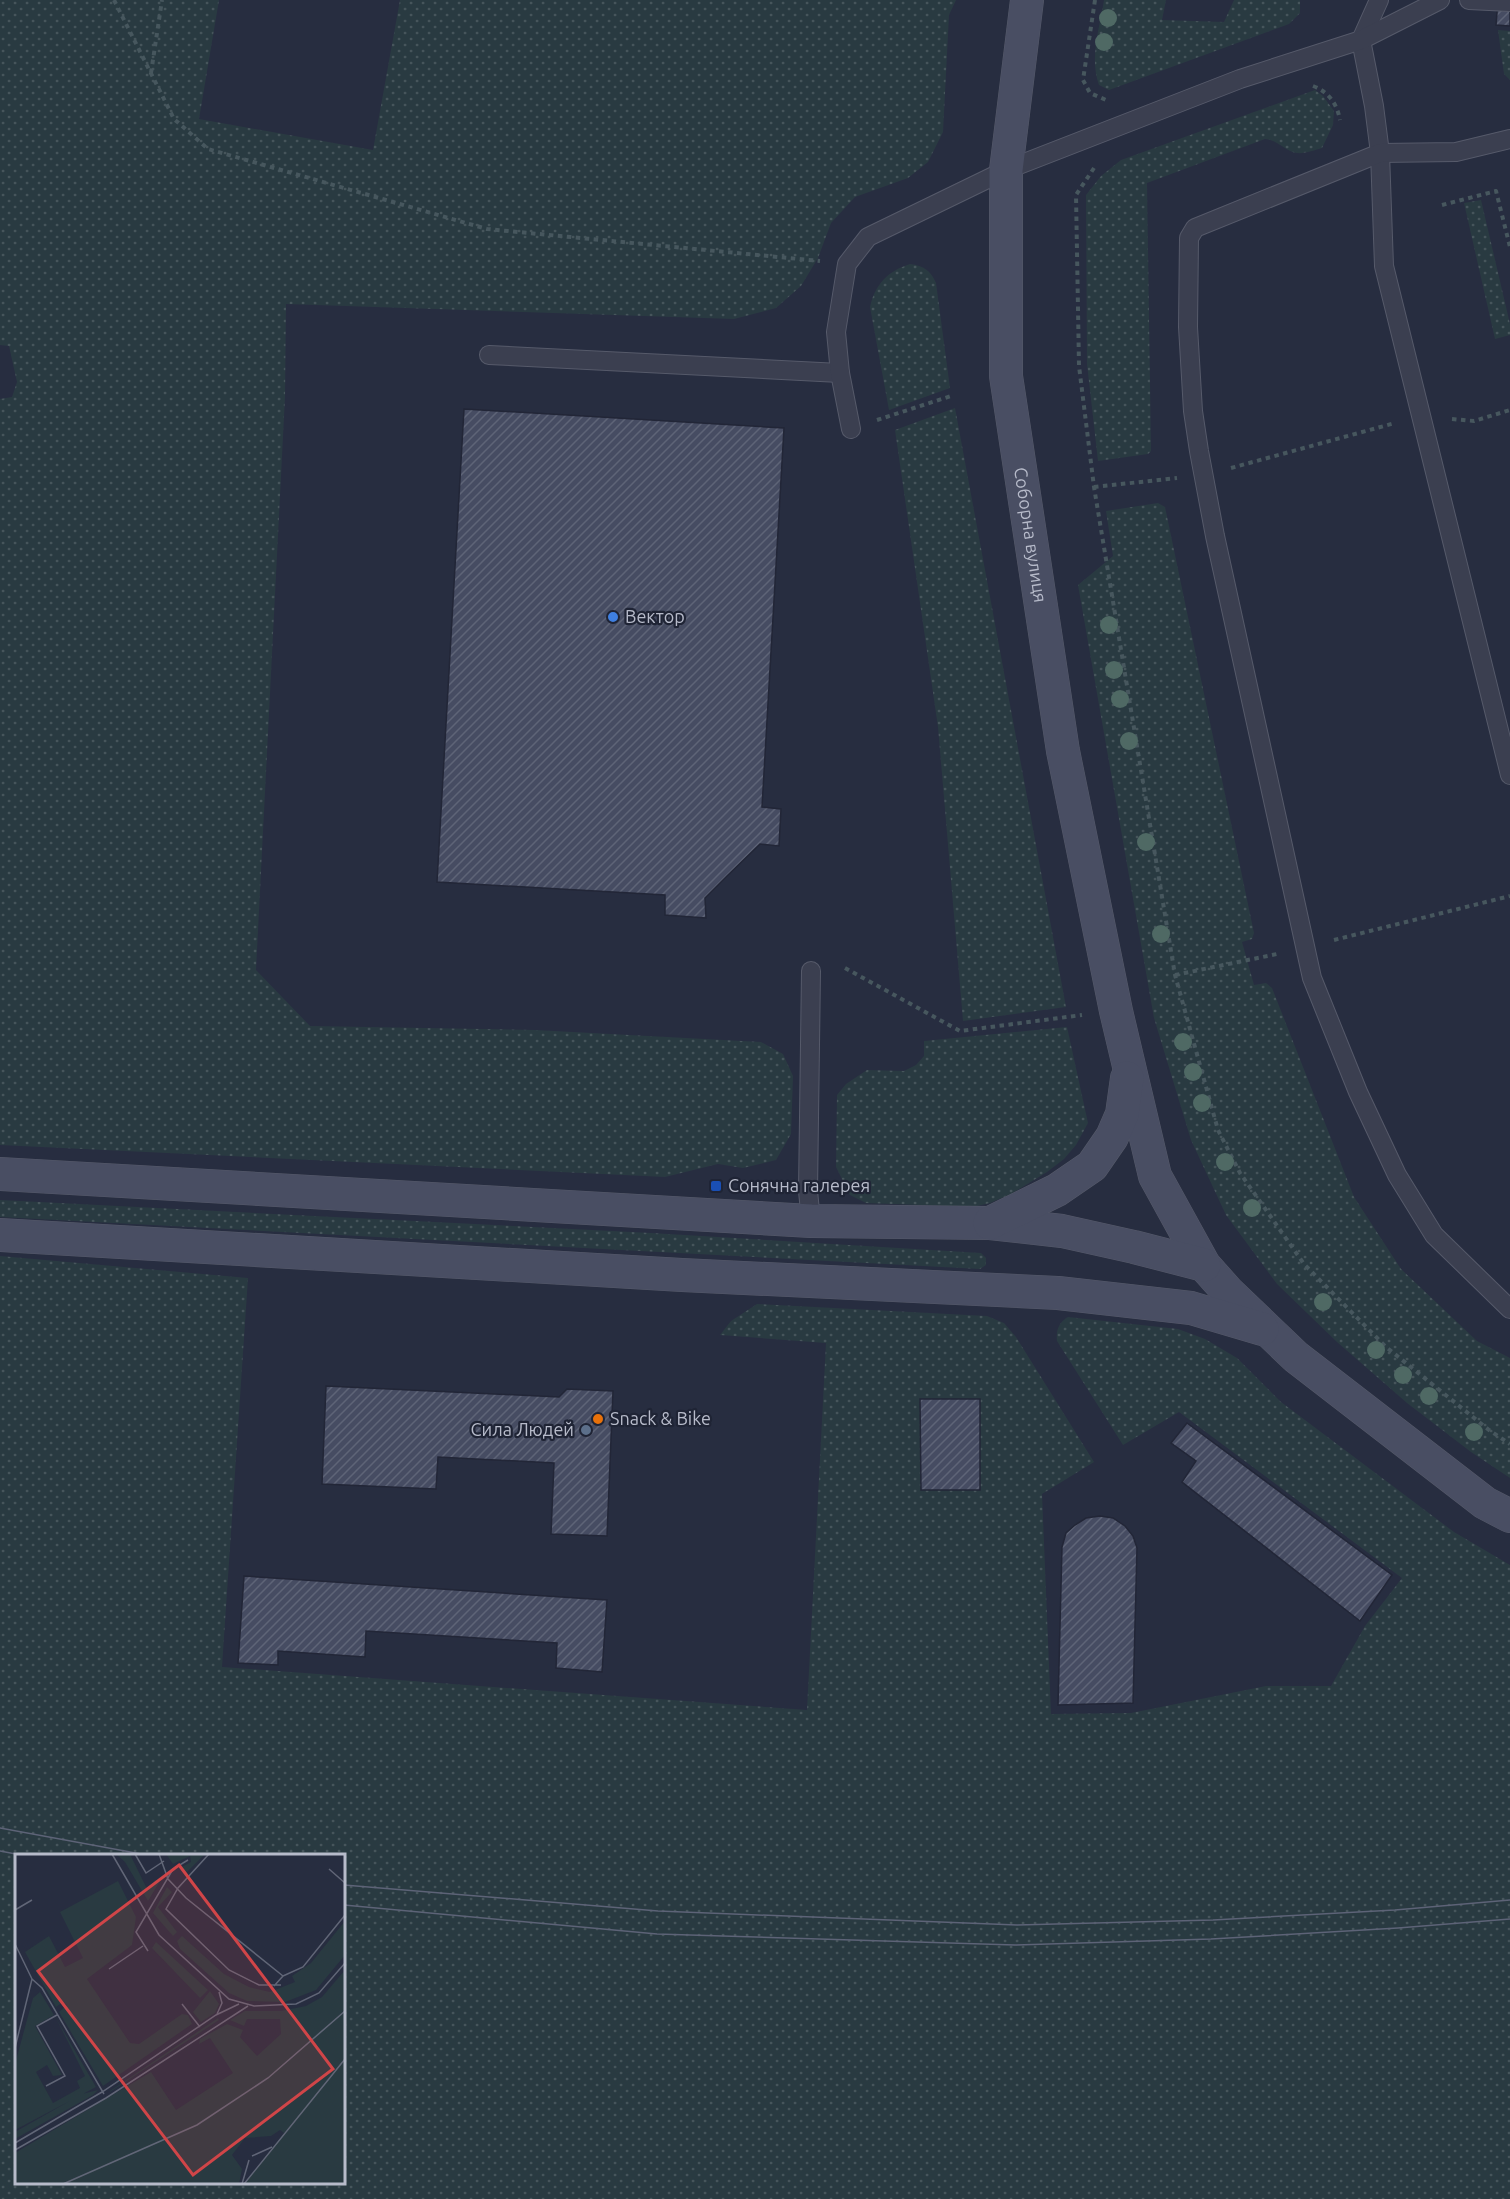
<svg xmlns="http://www.w3.org/2000/svg" width="1510" height="2199" viewBox="0 0 1510 2199" font-family="Ubuntu,sans-serif">
  <style>
    .grass { fill: url(#grass-dots); fill-rule: evenodd }
    .building { fill: url(#building-hatch); stroke: #222637; stroke-width: 1.5 }
    .lines { fill: none; stroke-linecap: round; stroke-linejoin: round }
    .lane-casing { stroke: #565a6a; stroke-width: 20 }
    .secondary-casing { stroke: #565a6a; stroke-width: 34 }
    .path { stroke: #47575e; stroke-width: 4; stroke-dasharray: 4.5 4.5; stroke-linecap: butt }
    .lane { stroke: #3b3f50; stroke-width: 18 }
    .secondary { stroke: #494e63; stroke-width: 33 }
    .tram { stroke: #5d6377; stroke-width: 1.5 }
    .tree { fill: #4f6964 }
    .shop-dot { fill: #3f7fe0; stroke: #1f2435; stroke-width: 2 }
    .transit-dot { fill: #1a4fb4; stroke: #1f2435; stroke-width: 2 }
    .food-dot { fill: #e8710a; stroke: #1f2435; stroke-width: 2 }
    .service-dot { fill: #5c6f8a; stroke: #1f2435; stroke-width: 2 }
    .labels { text-anchor: middle; stroke-width: 4.5; stroke-linejoin: round; paint-order: stroke }
    .street-label { font-size: 18px; fill: #b7bbca; stroke: #1f2435 }
    .poi-label { font-size: 18px; fill: #b7bbca; stroke: #1f2435; text-anchor: start }
    .inset-road { fill: none; stroke: #616677; stroke-width: 1.5 }
    .view { fill: #d04548; fill-opacity: 0.15; stroke: #d04548; stroke-width: 3 }
    .inset-edge { fill: none; stroke: #b7bbca; stroke-width: 3 }
  </style>
  <defs>
    <pattern id="grass-dots" width="8" height="8" patternUnits="userSpaceOnUse" patternTransform="scale(1.5)"><rect width="8" height="8" fill="#293a41"/><path d="M2 2h.1M6 6h.1" fill="none" stroke="#46555b" stroke-width="1.8" stroke-linecap="round"/></pattern>
    <pattern id="building-hatch" width="6" height="6" patternUnits="userSpaceOnUse" patternTransform="scale(1.5)"><rect width="6" height="6" fill="#464c62"/><path d="M-1 1l2-2M0 6l6-6M5 7l2-2" fill="none" stroke="#5e6477"/></pattern>
  </defs>
  <rect width="100%" height="100%" fill="#272d40"/>
  <g class="grass">
    <polygon points="0,0 219,0 199,119 373,150 400,0 956,0 949,15 943,132 928,162 908,178 855,197 831,223 818,258 801,286 776,308 734,319 286,304 285,397 256,970 310,1026 535,1030 761,1042 783,1054 793,1076 791,1134 776,1160 743,1168 718,1164 665,1177 0,1145 0,399 12,397 17,382 9,346 0,345"/>
    <path d="M1104 0H1166L1162 20 1224 22 1234 0H1300V13L1289 24 1109 90 1099 85C1089 58 1100 27 1104 0Z"/>
    <polygon points="1498,30 1510,31 1510,80 1504,74"/>
    <path d="M1315 90 1323 96 1334 111 1333 125 1322 148C1315 150 1304 154 1297 153 1285 151 1278 140 1265 139L1147 183 1151 451 1148 454 1098 461 1087 364 1086 195 1101 176 1121 160Z"/>
    <polygon points="1481,200 1510,324 1510,335 1495,339 1464,203"/>
    <path d="M910 264C924 266 930 270 936 283L950 388 889 410 870 307C875 284 888 271 910 264Z"/>
    <polygon points="955,408 1066,1007 963,1021 938,727 895,430"/>
    <polygon points="1158,503 1165,507 1254,933 1252,939 1242,942 1254,985 1266,983 1272,988 1354,1197 1401,1269 1477,1341 1510,1358 1510,1478 1471,1452 1407,1403 1337,1342 1277,1284 1226,1215 1191,1140 1154,1018 1078,585 1113,556 1106,511"/>
    <polygon points="1067,1027 1088,1123 1076,1145 1064,1159 1047,1172 1011,1194 990,1203 973,1207 866,1203 850,1195 836,1167 837,1095 846,1084 867,1070 904,1071 916,1065 924,1056 924,1041"/>
    <polygon points="0,1200 651,1233 981,1253 986,1258 986,1265 980,1269 0,1217"/>
    <path d="M0 1256 248 1278 222 1667 807 1710 826 1343 720 1335 731 1321 757 1304 987 1316 1004 1323 1016 1337 1094 1462 1042 1494 1051 1714 1131 1713 1266 1686H1331L1365 1626 1402 1578 1179 1412 1123 1445 1057 1341C1056 1331 1058 1323 1068 1317L1178 1329 1205 1339 1237 1358 1281 1402 1454 1532 1510 1565V2199H0ZM16 1856H344V2182H16Z"/>
  </g>
  <g class="building">
    <polygon points="1498,0 1510,0 1510,26 1496,25"/>
    <polygon points="464,409 784,428 762,807 781,809 779,846 760,844 727,876 705,898 706,918 665,915 665,895 437,882"/>
    <polygon points="326,1386 559,1397 567,1389 613,1391 607,1536 551,1534 554,1463 438,1457 436,1489 322,1484"/>
    <polygon points="920,1399 980,1399 980,1490 921,1490"/>
    <polygon points="1187,1423 1392,1575 1360,1621 1182,1482 1196,1461 1171,1443"/>
    <polygon points="1100,1516 1113,1518 1125,1526 1133,1536 1137,1548 1133,1703 1058,1705 1062,1547 1066,1533 1075,1525 1086,1518"/>
    <polygon points="244,1576 607,1600 602,1672 556,1668 557,1643 366,1631 365,1657 278,1651 278,1665 238,1663"/>
  </g>
  <g class="lines">
    <g class="lane-casing">
      <g id="lane">
        <polyline points="1379,0 1361,40 1374,106 1380,153 1384,266 1510,775"/>
        <polyline points="1469,0 1510,2"/>
        <polyline points="1510,139 1456,152 1380,153 1195,228 1189,238 1188,327 1193,411 1199,451 1215,536 1312,978 1358,1092 1397,1175 1434,1235 1510,1309"/>
        <polyline points="489,355 840,373"/>
        <polyline points="851,429 840,373 836,332 847,264 868,237 1006,170 1240,79 1361,40 1440,0"/>
        <polyline points="811,971 808,1191 811,1221"/>
      </g>
    </g>
    <g class="secondary-casing">
      <g id="secondary">
        <path id="s1" d="M1027 0 1006 170V376L1063 751 1116 1011 1155 1176 1204 1265 1228 1292 1296 1357 1485 1503 1510 1516"/>
        <polyline points="0,1174 811,1221 990,1223 1062,1231 1134,1247 1204,1265"/>
        <polyline points="990,1223 1057,1190 1092,1166 1112,1137 1122,1114 1127,1078"/>
        <polyline points="0,1235 682,1275 1058,1293 1191,1308 1262,1329"/>
      </g>
    </g>
    <g class="path">
      <polyline points="114,0 174,119 208,149 487,229 820,261"/>
      <polyline points="1095,0 1083,80 1090,93 1106,100"/>
      <polyline points="151,73 162,0"/>
      <path d="M1313 86C1329 92 1337 104 1340 120"/>
      <polyline points="1094,168 1076,195 1079,366 1094,487 1175,975 1218,1130 1240,1173 1304,1264 1386,1347 1489,1430 1510,1444"/>
      <polyline points="1442,205 1496,191 1510,247"/>
      <polyline points="1452,419 1474,421 1510,410"/>
      <polyline points="877,420 951,396"/>
      <polyline points="1231,468 1395,423"/>
      <polyline points="1094,487 1177,478"/>
      <polyline points="1334,940 1510,896"/>
      <polyline points="845,968 960,1031 1082,1015"/>
      <polyline points="1175,975 1277,954"/>
    </g>
    <use href="#lane" class="lane"/>
    <use href="#secondary" class="secondary"/>
    <g class="tram">
      <polyline points="0,1828 152,1856"/>
      <polyline points="0,1851 26,1856"/>
      <polyline points="344,1885 658,1911 1017,1925 1213,1920 1395,1910 1510,1900"/>
      <polyline points="344,1905 657,1934 1015,1945 1211,1939 1398,1928 1510,1919"/>
    </g>
  </g>
  <g class="tree">
    <circle cx="1108" cy="18" r="9"/>
    <circle cx="1104" cy="42" r="9"/>
    <circle cx="1109" cy="625" r="9"/>
    <circle cx="1114" cy="670" r="9"/>
    <circle cx="1120" cy="699" r="9"/>
    <circle cx="1129" cy="741" r="9"/>
    <circle cx="1146" cy="842" r="9"/>
    <circle cx="1161" cy="934" r="9"/>
    <circle cx="1183" cy="1042" r="9"/>
    <circle cx="1193" cy="1072" r="9"/>
    <circle cx="1202" cy="1103" r="9"/>
    <circle cx="1225" cy="1162" r="9"/>
    <circle cx="1252" cy="1208" r="9"/>
    <circle cx="1323" cy="1302" r="9"/>
    <circle cx="1376" cy="1350" r="9"/>
    <circle cx="1403" cy="1375" r="9"/>
    <circle cx="1429" cy="1396" r="9"/>
    <circle cx="1474" cy="1432" r="9"/>
  </g>
  <circle class="shop-dot" cx="613" cy="617" r="6"/>
  <rect class="transit-dot" x="710" y="1180" width="12" height="12" rx="3"/>
  <circle class="food-dot" cx="598" cy="1419" r="6"/>
  <circle class="service-dot" cx="586" cy="1430" r="6"/>
  <g class="labels">
    <g class="street-label">
      <text dy="6" stroke="none"><textPath href="#s1" startOffset="538">Соборна вулиця</textPath></text>
    </g>
    <g class="poi-label">
      <text x="625" y="623">Вектор</text>
      <text x="728" y="1192">Сонячна галерея</text>
      <text x="610" y="1425">Snack &amp; Bike</text>
      <text x="574" y="1436" text-anchor="end">Сила Людей</text>
    </g>
  </g>
  <g transform="translate(15 1854)">
    <rect width="330" height="330" fill="#272d40"/>
    <path d="M101 0H115L133 37 140 26 145 27 133 47 110 8ZM151 0H190L172 18 165 14 176 8 175 2 158 10ZM103 27 121 63 117 91 72 125 115 189 124 190 167 160 173 161 177 170 88 232 44 158 52 151 48 148 41 153 10 98 34 82 50 113 68 104 45 58ZM152 33 157 38 143 53 162 78 158 82 138 59ZM330 67V101L301 136 270 148 232 147 214 139 165 95 162 87 167 82 209 120 234 133 255 138 280 128 277 122 296 109ZM141 88 193 136 185 144 137 94ZM330 116V330H229L269 279 265 276 256 282 230 284 217 301 227 315 224 330H0V299L136 218 161 256 218 219 195 184 184 190 185 185 212 170 228 176 225 183 242 202 266 180 265 165H232L229 172 215 166 230 157H266L291 152 307 143ZM195 137 204 150 200 159 186 168 178 158ZM25 138 39 161 20 172 47 221 38 222 32 211 21 218 38 249 65 234 62 227 70 222 41 164 81 233 0 276V210L18 144ZM203 164 204 166 95 238V237ZM83 236 78 241 0 285V278L67 240Z" fill="#293a41"/>
    <path class="inset-road" d="M97 0 144 81 214 145 239 152 281 150 304 139 330 109M120 0 131 19 149 7M144 0 153 25 171 44 268 122 259 132M194 0 163 34 151 55 214 116 244 131H266M314 15 330 29M0 56 17 46M0 90 17 125 0 194M133 97 121 78 158 15 173 6M94 115 128 92M268 122 288 113 330 61M17 125 27 134 89 240M167 150 185 173M202 160 207 149 204 138M31 232 50 222 22 172 42 161M0 289 87 238 201 161 224 150M0 296 91 244 233 152M237 302 257 293M48 330 182 271 253 224 330 157M227 330 234 306M229 330 330 205"/>
    <path class="view" d="M164 11 318 215 178 321 23 117Z"/>
    <rect width="330" height="330" class="inset-edge"/>
  </g>
</svg>
